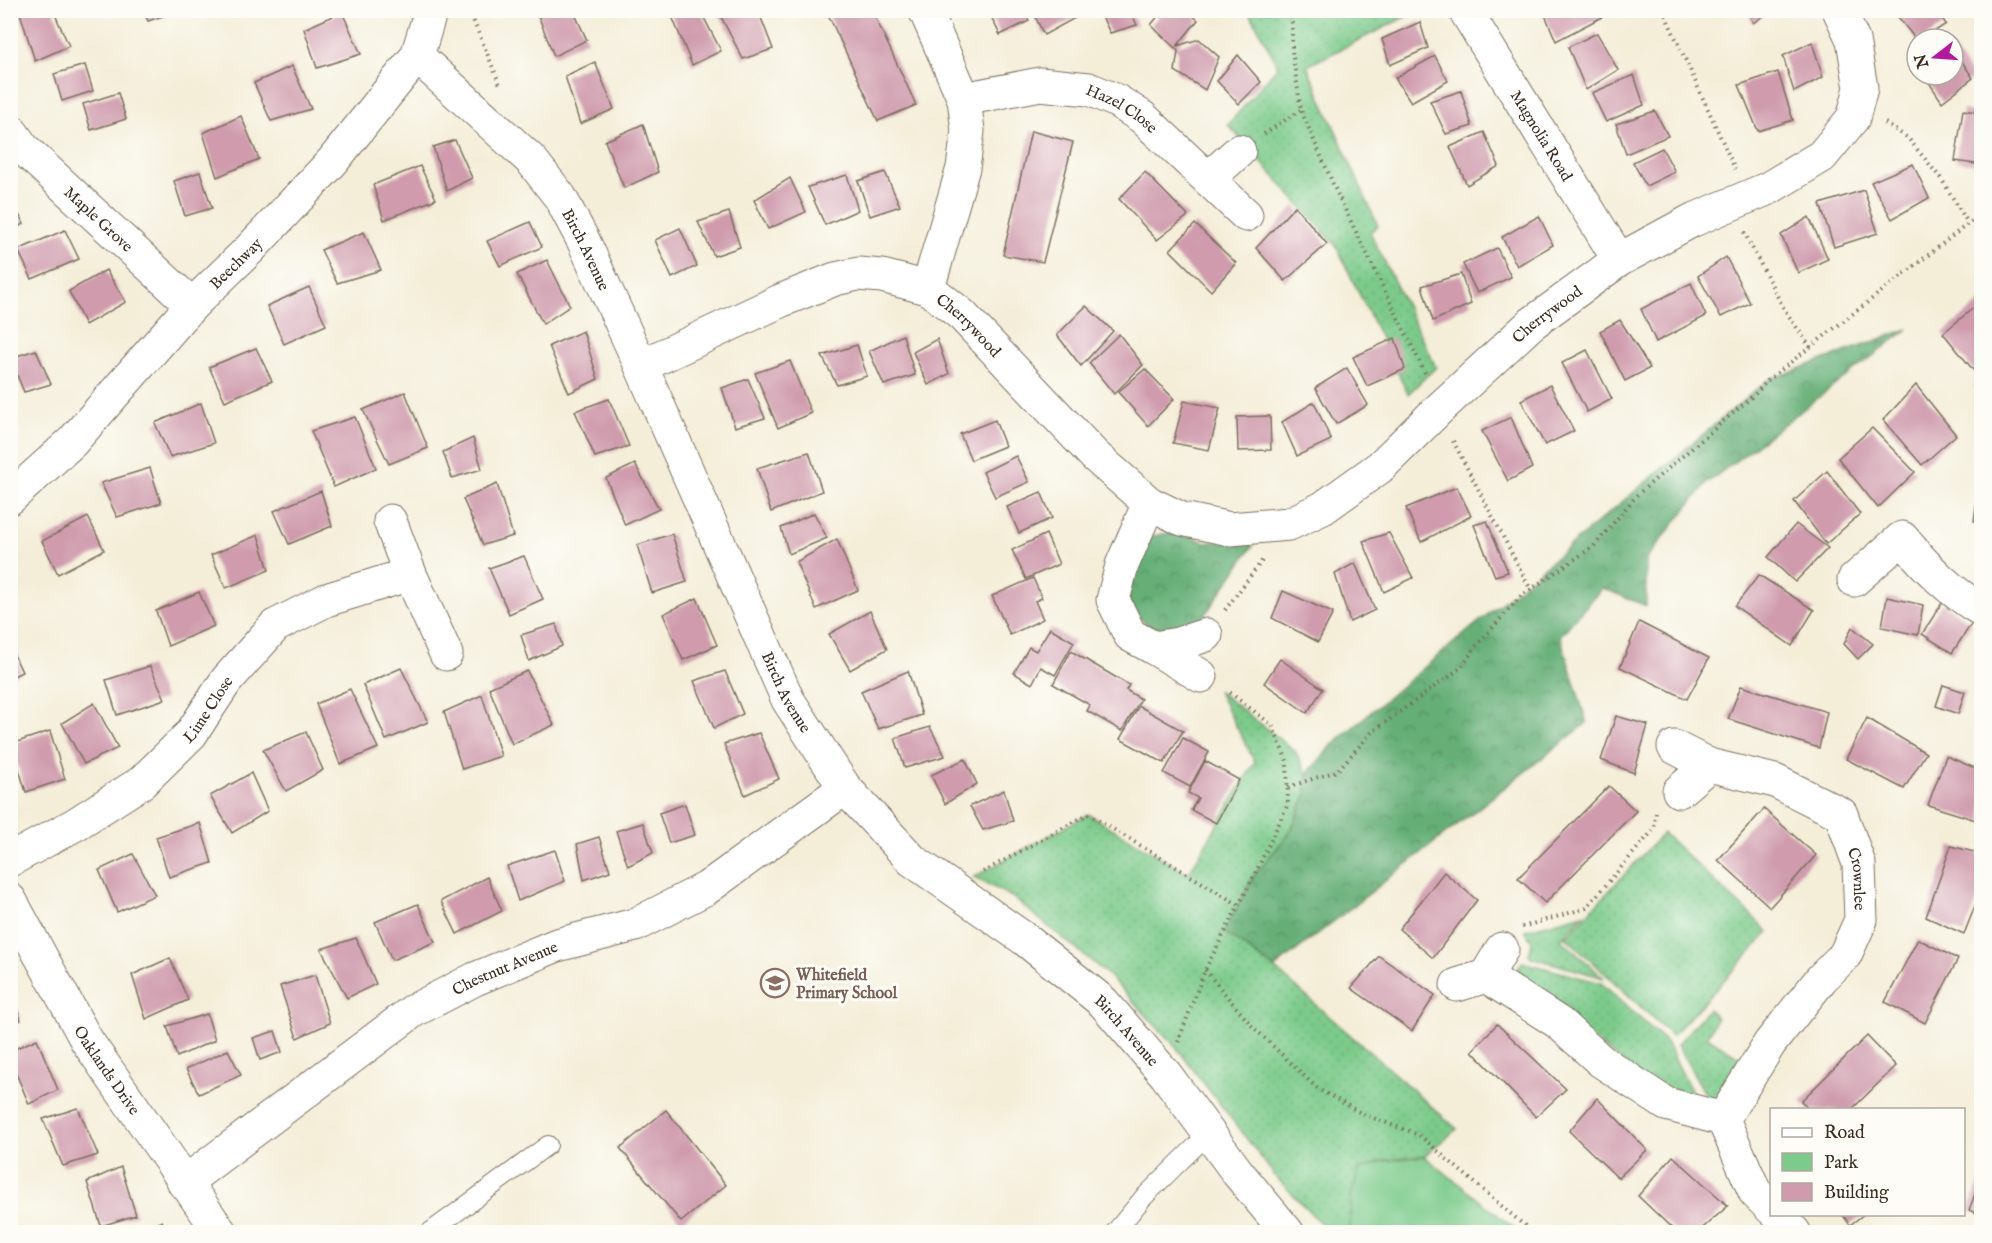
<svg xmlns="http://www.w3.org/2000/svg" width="1992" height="1243" viewBox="0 0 1992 1243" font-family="'IM FELL English',serif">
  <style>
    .grass { fill: url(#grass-dots); stroke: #5c7a54; stroke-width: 1.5 }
    .forest { fill: url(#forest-crowns); stroke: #506c4a; stroke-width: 1.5 }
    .park { fill: #7ccb8b; stroke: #5c7a54; stroke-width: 1.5 }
    .building { fill: #cf9bad }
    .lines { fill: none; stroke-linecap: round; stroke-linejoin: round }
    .lane-casing { stroke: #7c6f5f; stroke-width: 20 }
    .street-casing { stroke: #7c6f5f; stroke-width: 35 }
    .path { stroke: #7c6f5f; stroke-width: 4; stroke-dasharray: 1.5 4.5; stroke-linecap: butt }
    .lane { stroke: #fff; stroke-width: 18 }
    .street { stroke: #fff; stroke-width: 33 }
    .labels { text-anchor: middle; stroke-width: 6; stroke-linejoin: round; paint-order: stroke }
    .street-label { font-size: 16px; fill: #3b2a1e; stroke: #fdfcf7 }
    .education-label { font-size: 16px; font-weight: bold; fill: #785e54; stroke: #fdfcf7; text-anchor: start }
  </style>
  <defs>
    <pattern id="grass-dots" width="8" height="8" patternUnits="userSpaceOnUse" patternTransform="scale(1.5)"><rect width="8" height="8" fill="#7ccb8b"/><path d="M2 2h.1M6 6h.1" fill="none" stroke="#6cae78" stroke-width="1.8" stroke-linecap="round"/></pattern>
    <pattern id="forest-crowns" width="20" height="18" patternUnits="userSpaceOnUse" patternTransform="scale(1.5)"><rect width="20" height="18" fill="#65af77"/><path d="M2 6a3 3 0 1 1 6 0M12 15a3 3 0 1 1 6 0" fill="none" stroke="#548f61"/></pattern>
  </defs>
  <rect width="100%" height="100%" fill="#fdfcf7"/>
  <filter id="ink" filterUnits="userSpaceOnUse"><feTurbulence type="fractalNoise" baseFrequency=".0167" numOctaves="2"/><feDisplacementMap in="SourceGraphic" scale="12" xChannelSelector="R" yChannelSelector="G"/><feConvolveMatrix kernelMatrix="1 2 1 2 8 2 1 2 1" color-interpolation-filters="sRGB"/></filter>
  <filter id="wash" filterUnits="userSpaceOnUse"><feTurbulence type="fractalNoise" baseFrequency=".008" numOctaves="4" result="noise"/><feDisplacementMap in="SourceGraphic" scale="24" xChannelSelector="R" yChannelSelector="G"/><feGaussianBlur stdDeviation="1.35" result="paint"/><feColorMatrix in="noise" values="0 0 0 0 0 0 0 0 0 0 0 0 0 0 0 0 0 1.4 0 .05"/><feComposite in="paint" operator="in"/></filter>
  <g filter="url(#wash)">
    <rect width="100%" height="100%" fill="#f4eed9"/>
    <g class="grass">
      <polygon points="1244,11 1417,11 1307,66 1378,226 1370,232 1436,367 1408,394 1335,244 1228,125 1278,66 1252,17"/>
      <polygon points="1217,690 1295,751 1307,774 1306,796 1289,834 1255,874 1225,932 1274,968 1457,1129 1424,1156 1383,1161 1351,1196 1350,1232 1329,1232 1276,1177 1176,1047 1107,974 1012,897 974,877 1088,814 1188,874 1255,762"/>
      <polygon points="1663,833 1769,932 1672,1036 1566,937"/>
      <polygon points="1584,914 1561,939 1604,978 1531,957 1529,954 1532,942 1525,930"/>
      <path d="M1522 962 1601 983 1666 1042 1696 1100 1650 1084 1521 982C1516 973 1516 970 1522 962Z"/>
      <polygon points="1708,1009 1717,1018 1707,1037 1742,1059 1721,1093 1709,1100 1677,1045"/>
    </g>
    <g class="forest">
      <polygon points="1908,329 1707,483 1646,559 1646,606 1602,588 1560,636 1587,723 1274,968 1224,932 1255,874 1289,834 1306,796 1307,774 1335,742 1768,380"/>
      <polygon points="1168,533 1189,536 1205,542 1237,542 1258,538 1200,622 1176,628 1162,629 1148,626 1137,615 1128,601 1141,545 1153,536"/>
    </g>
    <polygon class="park" points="1424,1156 1519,1232 1350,1232 1351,1196 1359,1170 1383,1161"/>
    <g id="blocks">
      <g class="building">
        <polygon points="27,10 53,10 69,46 35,61 20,13"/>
        <polygon points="143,10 168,10 169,14 148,21"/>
        <polygon points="536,10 573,10 587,40 554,56"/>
        <polygon points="681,10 700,10 721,51 692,65 671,14"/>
        <polygon points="724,10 758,10 773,49 743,59 719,13"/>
        <polygon points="826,10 872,10 916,105 878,121"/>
        <polygon points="988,10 1024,10 1029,21 1000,35"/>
        <polygon points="1032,10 1083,10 1084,13 1044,35"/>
        <polygon points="1099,10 1130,10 1137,25 1110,33"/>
        <polygon points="1163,10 1186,10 1198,20 1177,46 1199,39 1219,57 1205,90 1175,71 1178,51 1151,25"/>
        <polygon points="1543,10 1597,10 1602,17 1556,41"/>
        <polygon points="1747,10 1772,10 1753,23"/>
        <polygon points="1895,10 1936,10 1946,24 1923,39 1917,39 1917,41 1894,12"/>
        <polygon points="342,12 361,54 317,68 304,29"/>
        <polygon points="1420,22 1428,48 1390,65 1382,39"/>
        <polygon points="1597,33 1618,70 1586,90 1568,47"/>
        <polygon points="1812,42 1823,77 1794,92 1783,56"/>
        <polygon points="1953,48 1973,78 1942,102 1924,75 1953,75"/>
        <polygon points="1238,55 1261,82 1239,104 1217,81"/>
        <polygon points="1435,56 1448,81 1411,102 1395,78"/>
        <polygon points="595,62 614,109 580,124 565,76"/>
        <polygon points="85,65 93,91 62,101 54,74"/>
        <polygon points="292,66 311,109 271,121 254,83"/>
        <polygon points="1778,72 1793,120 1758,131 1739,85"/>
        <polygon points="1634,75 1644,105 1606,122 1592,93"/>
        <polygon points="1461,91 1472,126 1446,134 1430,101"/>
        <polygon points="118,93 126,119 91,130 83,104"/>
        <polygon points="1963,110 1982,113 1982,165 1955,161"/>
        <polygon points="1655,111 1668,136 1626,154 1616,124"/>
        <polygon points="241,116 259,159 217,177 203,133"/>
        <polygon points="643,124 658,172 624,188 605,141"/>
        <polygon points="1031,131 1073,142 1043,262 1003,255"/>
        <polygon points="1484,132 1499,166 1467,185 1450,147"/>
        <polygon points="455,140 472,178 447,191 433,147"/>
        <polygon points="1662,148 1675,172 1646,186 1633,162"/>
        <polygon points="1913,164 1929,198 1892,219 1871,182"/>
        <polygon points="420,166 436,199 384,220 373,185"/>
        <polygon points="200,172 212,208 185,216 174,181"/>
        <polygon points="885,172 900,206 870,216 858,181"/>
        <polygon points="1145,172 1188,216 1157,240 1119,199"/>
        <polygon points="847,175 858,210 825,225 808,187"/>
        <polygon points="790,178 806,212 768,229 754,200"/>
        <polygon points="1864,190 1878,233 1834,247 1820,204"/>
        <polygon points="10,198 24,224 10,230"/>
        <polygon points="1295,206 1327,244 1285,281 1256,248"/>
        <polygon points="729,212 740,247 714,256 698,222"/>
        <polygon points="1539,216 1553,245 1517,266 1502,237"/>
        <polygon points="1809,217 1828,259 1798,273 1781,235"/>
        <polygon points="530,222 542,247 500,266 487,241"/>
        <polygon points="1195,224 1236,263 1211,291 1170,250"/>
        <polygon points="680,228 697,266 672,278 655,240"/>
        <polygon points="65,230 79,259 32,279 18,250"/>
        <polygon points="364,232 381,270 337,283 321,250"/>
        <polygon points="1497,248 1511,277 1477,293 1463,264"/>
        <polygon points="1726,257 1750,303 1721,317 1698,276"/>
        <polygon points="547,260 570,306 543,324 517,274"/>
        <polygon points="106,270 126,302 85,325 69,291"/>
        <polygon points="1461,274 1471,304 1433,321 1422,286"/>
        <polygon points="1691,283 1706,316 1656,342 1641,309"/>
        <polygon points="309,287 326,325 284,344 267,306"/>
        <polygon points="1982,301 1982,364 1974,371 1943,333"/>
        <polygon points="1086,306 1113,331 1081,366 1057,335"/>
        <polygon points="1620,320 1650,368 1625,381 1600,331"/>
        <polygon points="583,331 598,379 569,393 549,346"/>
        <polygon points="1119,334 1143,365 1114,394 1089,363"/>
        <polygon points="903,335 915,375 884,385 869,351"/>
        <polygon points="1395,338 1405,369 1367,386 1353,357"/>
        <polygon points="937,339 949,374 928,385 913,352"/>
        <polygon points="857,345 867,376 837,385 822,356"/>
        <polygon points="256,348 272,381 225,401 209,367"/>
        <polygon points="36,350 51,384 24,392 10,358"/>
        <polygon points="1587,350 1612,399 1587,412 1562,363"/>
        <polygon points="790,361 811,413 778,428 755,373"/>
        <polygon points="1347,368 1368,405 1336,424 1315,388"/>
        <polygon points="1145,369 1174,399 1148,426 1118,392"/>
        <polygon points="748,379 765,418 735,427 722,388"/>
        <polygon points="1982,379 1982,395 1974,386"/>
        <polygon points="1550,385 1574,431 1545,445 1521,400"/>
        <polygon points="1916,385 1956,435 1922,465 1883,420"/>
        <polygon points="405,392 428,448 389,464 363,410"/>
        <polygon points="609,399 629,446 595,457 575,411"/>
        <polygon points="1184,401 1220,408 1209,450 1173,443"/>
        <polygon points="1314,402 1331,440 1297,456 1282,422"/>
        <polygon points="201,403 214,443 170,457 155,423"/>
        <polygon points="1270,416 1271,450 1238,451 1237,417"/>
        <polygon points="355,417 376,468 334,487 311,431"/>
        <polygon points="1511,417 1532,468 1508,481 1482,431"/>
        <polygon points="995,420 1005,446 971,460 960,434"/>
        <polygon points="1872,428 1915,472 1878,508 1838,458"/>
        <polygon points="473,438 482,469 452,478 443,452"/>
        <polygon points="809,452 822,491 771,512 757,468"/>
        <polygon points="1016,456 1029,482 995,497 983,472"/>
        <polygon points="635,464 659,509 625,525 606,478"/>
        <polygon points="150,468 161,503 117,517 101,483"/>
        <polygon points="1827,471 1860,514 1826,544 1794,501"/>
        <polygon points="1980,478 1982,478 1982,523 1974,521"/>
        <polygon points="497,484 513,536 483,545 463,499"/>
        <polygon points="1457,487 1471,516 1421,542 1406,508"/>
        <polygon points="321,491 332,526 289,544 274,511"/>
        <polygon points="1041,492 1052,518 1019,533 1007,507"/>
        <polygon points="814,513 827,538 789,554 781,528"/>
        <polygon points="88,517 104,550 58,574 42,541"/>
        <polygon points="1487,521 1508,572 1495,576 1474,525"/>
        <polygon points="1796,524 1828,548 1795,582 1768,557"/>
        <polygon points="1389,533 1413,578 1384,592 1363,541"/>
        <polygon points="672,534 687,582 652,593 637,545"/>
        <polygon points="1046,534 1059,564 1026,579 1012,550"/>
        <polygon points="258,535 269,570 226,588 211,555"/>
        <polygon points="837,539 858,590 816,609 796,562"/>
        <polygon points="524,556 543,599 509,614 489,568"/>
        <polygon points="1355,563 1375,610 1350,622 1335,574"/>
        <polygon points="1759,575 1814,610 1792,646 1735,606"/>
        <polygon points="1033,578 1042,598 1035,601 1043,619 1010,635 992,596"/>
        <polygon points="1283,591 1333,613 1318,642 1272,618"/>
        <polygon points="199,592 214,626 168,646 156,611"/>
        <polygon points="1887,597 1923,605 1918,635 1882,627"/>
        <polygon points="697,598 717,645 683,660 663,614"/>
        <polygon points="1942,603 1972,623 1952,653 1922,634"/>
        <polygon points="870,611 887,649 850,670 829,634"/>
        <polygon points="1639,622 1709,658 1687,699 1620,667"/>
        <polygon points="556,624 562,646 529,661 521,635"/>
        <polygon points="1852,627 1873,644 1858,659 1844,644"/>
        <polygon points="1050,628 1074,642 1055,675 1041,667 1032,684 1014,673 1029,647 1036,651"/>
        <polygon points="10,646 22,672 10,678"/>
        <polygon points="1071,651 1129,685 1126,690 1141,699 1122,731 1087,711 1090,705 1053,684"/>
        <polygon points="1280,659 1323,689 1307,713 1264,683"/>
        <polygon points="150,666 165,699 117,715 106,680"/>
        <polygon points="401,668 428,722 386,740 363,685"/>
        <polygon points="527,671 554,725 512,744 489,688"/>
        <polygon points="725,671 743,714 714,728 694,681"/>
        <polygon points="908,671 922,715 878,729 861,691"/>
        <polygon points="1943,685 1965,692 1958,714 1936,706"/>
        <polygon points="1741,686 1827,712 1819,748 1728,719"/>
        <polygon points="350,689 378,748 340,764 316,704"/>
        <polygon points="482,695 501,756 462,769 444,712"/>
        <polygon points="94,703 118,748 84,764 62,723"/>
        <polygon points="1139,706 1183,731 1164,763 1120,739"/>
        <polygon points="1616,716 1648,725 1634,773 1601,760"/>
        <polygon points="1867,718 1926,753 1904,789 1846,759"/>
        <polygon points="930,727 945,756 905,768 895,738"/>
        <polygon points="50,731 65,779 26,792 11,744"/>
        <polygon points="306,732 323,770 286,791 263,750"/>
        <polygon points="759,733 779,779 745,795 724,744"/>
        <polygon points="1183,738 1209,752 1190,787 1164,773"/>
        <polygon points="1946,756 1982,771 1982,822 1928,805"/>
        <polygon points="965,759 977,784 945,804 931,775"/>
        <polygon points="1205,761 1239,780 1216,823 1191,810 1198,798 1188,793"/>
        <polygon points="251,773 268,811 232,833 210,796"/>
        <polygon points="1609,786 1636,811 1545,903 1518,878"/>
        <polygon points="1004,790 1013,821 983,830 970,806"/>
        <polygon points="685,804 695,835 669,843 659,813"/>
        <polygon points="1764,809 1816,855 1770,907 1718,860"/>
        <polygon points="200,823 212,863 169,877 156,837"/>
        <polygon points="643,823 653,853 628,866 616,831"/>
        <polygon points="599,837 610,871 584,880 577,844"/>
        <polygon points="1951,846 1982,854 1982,888 1964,934 1926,917"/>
        <polygon points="555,850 565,881 518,901 507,866"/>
        <polygon points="133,854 155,895 117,912 99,870"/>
        <polygon points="1444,872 1477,900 1433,958 1399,929"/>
        <polygon points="487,877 502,911 457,934 441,901"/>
        <polygon points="418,904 435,942 392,960 375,922"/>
        <polygon points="356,938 376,984 347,998 321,949"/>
        <polygon points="1918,939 1958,959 1925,1023 1885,1002"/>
        <polygon points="1379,956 1435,995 1412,1031 1351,988"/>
        <polygon points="170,958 188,1000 146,1019 132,975"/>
        <polygon points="315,975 330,1023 297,1038 280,986"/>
        <polygon points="10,988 21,1020 10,1025"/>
        <polygon points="207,1014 215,1040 177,1057 167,1026"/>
        <polygon points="1497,1024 1566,1089 1536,1117 1472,1051"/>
        <polygon points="275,1031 282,1052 260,1060 253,1038"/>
        <polygon points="1867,1036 1896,1066 1851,1110 1809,1110 1801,1101"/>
        <polygon points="37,1039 58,1090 29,1104 10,1059 10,1051"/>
        <polygon points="228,1050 241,1075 199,1094 186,1069"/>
        <polygon points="1597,1098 1647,1150 1618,1178 1569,1131"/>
        <polygon points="78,1108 98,1155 63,1166 43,1119"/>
        <polygon points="666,1110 726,1185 681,1222 620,1148"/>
        <polygon points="1673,1156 1728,1206 1698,1232 1676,1232 1638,1196"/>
        <polygon points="121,1167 136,1215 101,1226 87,1182"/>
        <polygon points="1981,1178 1982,1178 1982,1215 1969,1210"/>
        <polygon points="1842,1214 1864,1214 1850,1225"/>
        <polygon points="162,1221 166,1232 137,1232"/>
      </g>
    </g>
  </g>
  <g filter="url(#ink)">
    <use href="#blocks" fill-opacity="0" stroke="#7c6f5f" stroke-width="1.5"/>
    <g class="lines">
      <g class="lane-casing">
        <g id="lane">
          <polyline points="430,1232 548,1145"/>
          <polyline points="1115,1232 1143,1198 1209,1133"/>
        </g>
      </g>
      <g class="street-casing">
        <g id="street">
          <polyline points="925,10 964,99 968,131 963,168 928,288"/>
          <path id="s1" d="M1465 10 1619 260"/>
          <path id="s2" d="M417 56 532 161 560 197 583 240 641 366 788 700 845 788 912 860 1026 940 1103 1002 1166 1075 1238 1173 1287 1232"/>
          <path id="s3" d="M964 99 1040 84 1089 89 1117 101 1142 117 1246 215"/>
          <path id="s4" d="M10 130 23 148 192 305"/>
          <polyline points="1208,179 1239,151"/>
          <path id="s5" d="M641 366 780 301 835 279 858 274 882 276 928 288 962 315 1095 456 1149 503 1182 519 1230 529 1289 524 1323 508 1380 467 1437 411 1531 324 1619 260 1691 221 1769 188 1822 156 1853 118 1861 88 1853 40 1839 10"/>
          <path id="s6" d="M10 498 72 442 192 305 250 249 332 162 417 56 431 10"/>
          <polyline points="1149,503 1122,565 1113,600 1130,635 1154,648 1178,644 1206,635"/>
          <polyline points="390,521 410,574 446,654"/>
          <path d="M1854 580 1902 538C1926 567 1949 591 1982 610"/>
          <polyline points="1154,648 1201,676"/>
          <polyline points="1674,747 1709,765"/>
          <path id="s7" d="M1679 791 1709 765 1775 781 1841 814 1859 864 1861 920 1845 955 1822 978 1770 1043 1723 1119 1755 1192 1772 1209"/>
          <path id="s8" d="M10 860 76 824 142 782 191 734 226 681 275 626 326 600 410 574"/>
          <path id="s9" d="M10 900 87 1041 220 1232"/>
          <polyline points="1502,949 1486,976 1559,1023 1601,1061 1666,1104 1723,1119"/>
          <polyline points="1457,985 1486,976"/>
          <path id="s10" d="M184 1183 413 1011 475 979 557 945 635 925 707 888 845 788"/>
          <polyline points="1777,1214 1794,1232"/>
        </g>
      </g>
      <g class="path">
        <polyline points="469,10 501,87"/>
        <polyline points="1292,10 1292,51 1301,110 1337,193 1427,377"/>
        <polyline points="1663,10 1735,169"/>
        <polyline points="1885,123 1908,138 1942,180 1968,223"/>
        <polyline points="1264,134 1301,110"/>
        <polyline points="1744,232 1784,309 1811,348"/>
        <polyline points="1453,441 1531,590"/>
        <polyline points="1225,610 1264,558"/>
        <polyline points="1288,787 1337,771 1372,732 1462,667 1476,646 1521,596 1594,546 1637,495 1754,395 1768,380 1982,213"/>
        <polyline points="983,872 1088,814 1239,905"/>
        <polyline points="1522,927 1586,908 1655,828 1656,813"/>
        <polyline points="1205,970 1251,1025 1318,1089 1363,1114 1419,1135 1532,1232"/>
        <polyline points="1178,1042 1205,970 1255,874 1288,804 1287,761 1272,725 1228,691"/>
      </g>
      <use href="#lane" class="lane"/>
      <use href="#street" class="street"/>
    </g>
  </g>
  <defs>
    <g id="school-ring" transform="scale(1.5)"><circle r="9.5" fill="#fdfcf7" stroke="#8d6e63" stroke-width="1.5"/><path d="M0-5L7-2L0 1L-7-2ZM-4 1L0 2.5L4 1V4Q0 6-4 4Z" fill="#8d6e63"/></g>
  </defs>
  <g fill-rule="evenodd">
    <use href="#school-ring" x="775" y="983"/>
  </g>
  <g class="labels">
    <g class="street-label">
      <text dy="6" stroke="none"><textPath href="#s3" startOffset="165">Hazel Close</textPath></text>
      <text dy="6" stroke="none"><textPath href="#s1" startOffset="147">Magnolia Road</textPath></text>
      <text dy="6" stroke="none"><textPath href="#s4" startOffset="126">Maple Grove</textPath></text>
      <text dy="6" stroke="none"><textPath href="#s2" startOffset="260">Birch Avenue</textPath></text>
      <text dy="6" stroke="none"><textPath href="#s6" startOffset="326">Beechway</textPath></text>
      <text dy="6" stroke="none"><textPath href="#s5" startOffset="1096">Cherrywood</textPath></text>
      <text dy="6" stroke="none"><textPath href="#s5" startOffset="363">Cherrywood</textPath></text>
      <text dy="6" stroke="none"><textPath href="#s2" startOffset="746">Birch Avenue</textPath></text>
      <text dy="6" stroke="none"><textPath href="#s8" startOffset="252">Lime Close</textPath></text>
      <text dy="6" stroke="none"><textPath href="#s7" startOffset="249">Crownlee</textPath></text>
      <text dy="6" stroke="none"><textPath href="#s10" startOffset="388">Chestnut Avenue</textPath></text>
      <text dy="6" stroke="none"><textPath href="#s2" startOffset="1232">Birch Avenue</textPath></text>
      <text dy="6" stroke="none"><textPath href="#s9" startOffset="196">Oaklands Drive</textPath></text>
    </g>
    <g class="education-label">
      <text x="796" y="980">Whitefield<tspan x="796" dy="18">Primary School</tspan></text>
    </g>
  </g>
  <rect width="1992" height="1243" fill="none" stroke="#fdfcf7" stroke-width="36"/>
  <rect x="1770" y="1108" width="195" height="108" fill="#fdfcf7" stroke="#afa8a0" stroke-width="1.5"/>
  <rect x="1782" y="1128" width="30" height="9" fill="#ffffff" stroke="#afa8a0" stroke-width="1.5"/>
  <text x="1824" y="1138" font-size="18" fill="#3b2a1e">Road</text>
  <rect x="1782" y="1153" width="30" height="18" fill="#7ccb8b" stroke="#afa8a0" stroke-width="1.5"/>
  <text x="1824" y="1168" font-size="18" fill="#3b2a1e">Park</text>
  <rect x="1782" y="1183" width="30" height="18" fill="#cf9bad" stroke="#afa8a0" stroke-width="1.5"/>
  <text x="1824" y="1198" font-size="18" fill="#3b2a1e">Building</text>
  <g transform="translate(1935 57) rotate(253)"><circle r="28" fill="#fdfcf7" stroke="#afa8a0" stroke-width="1.5"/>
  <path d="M0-4.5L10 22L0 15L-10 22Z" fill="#b5179e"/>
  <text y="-9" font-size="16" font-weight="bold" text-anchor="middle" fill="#3b2a1e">N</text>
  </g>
</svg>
